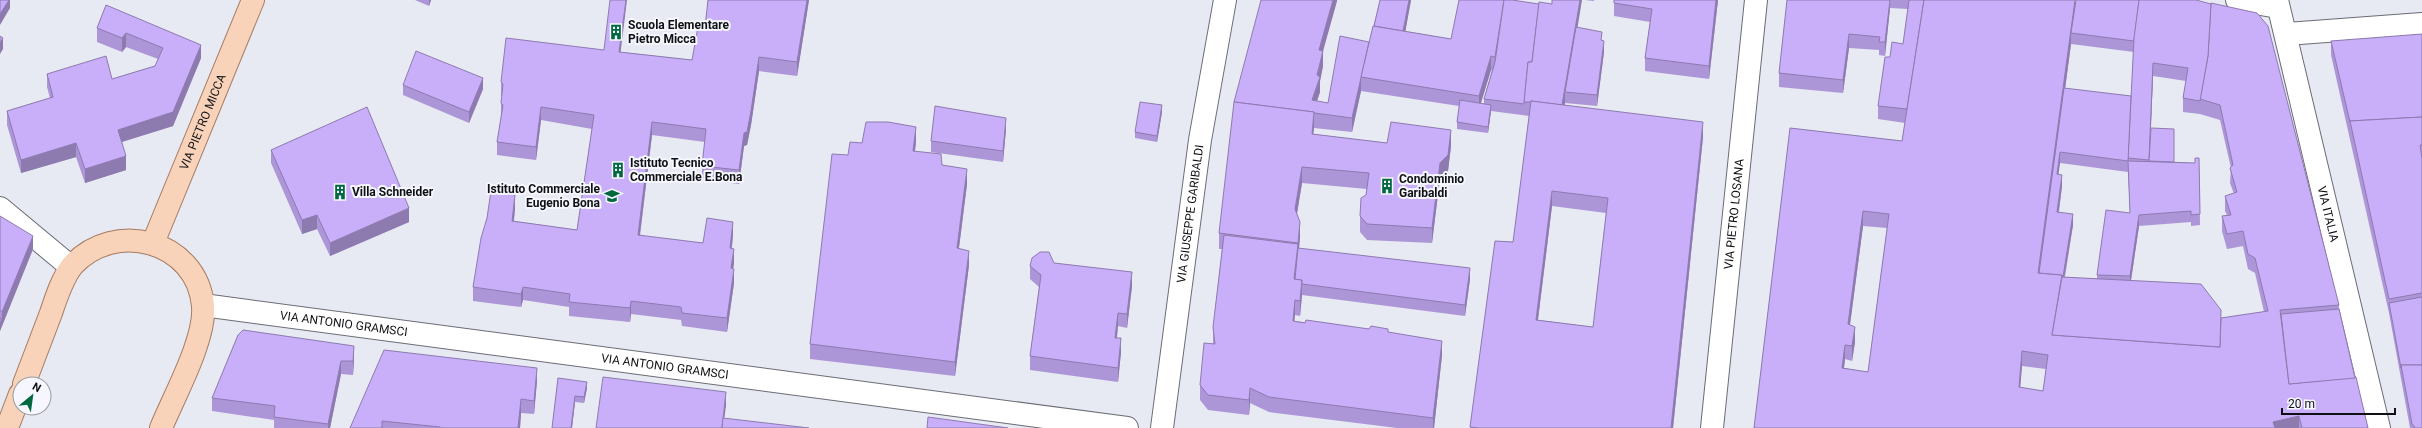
<svg xmlns="http://www.w3.org/2000/svg" width="2422" height="428" viewBox="0 0 2422 428" font-family="Roboto,sans-serif">
  <style>
    .lines { fill: none; stroke-linecap: round; stroke-linejoin: round }
    .minor-casing { stroke: #6b6c75; stroke-width: 24 }
    .major-casing { stroke: #a47b61; stroke-width: 24 }
    .minor { stroke: #fff; stroke-width: 22 }
    .major { stroke: #f9d3b9; stroke-width: 22 }
    .wall { fill: #ad96d7; fill-rule: evenodd }
    .shaded-wall { fill: #8d7aaf }
    .building { fill: #c9affa; stroke: #8d7aaf; fill-rule: evenodd }
    .labels { text-anchor: middle; stroke-width: 4; stroke-linejoin: round; paint-order: stroke }
    .poi-label { font-size: 12px; font-weight: bold; fill: #0f1013; stroke: #f5f6fe; text-anchor: start }
    .street-label { font-size: 12px; fill: #0f1013; stroke: #f5f6fe }
  </style>
  <rect width="100%" height="100%" fill="#e7e9f3"/>
  <g class="lines">
    <g class="minor-casing">
      <g id="minor">
        <polyline points="2237,0 2278,7"/>
        <path id="s1" d="M2277 0 2379 428"/>
        <polyline points="2286,34 2422,24"/>
        <polyline points="0,208 71,267"/>
        <path id="s2" d="M203 305 1127 428"/>
        <path id="s3" d="M1162 428 1200 140 1225 0"/>
        <path id="s4" d="M1712 428 1756 0"/>
      </g>
    </g>
    <g class="major-casing">
      <g id="major">
        <path id="s5" d="M153 243 253 0"/>
        <path d="M24 384C33 360 42 337 51 313 56 298 62 279 72 266 114 219 197 240 203 306 206 339 174 396 161 428"/>
        <polyline points="7,428 20,394"/>
      </g>
    </g>
    <use href="#minor" class="minor"/>
    <use href="#major" class="major"/>
  </g>
  <g class="wall">
    <polygon points="415,0 431,0 429,6"/>
    <polygon points="708,0 809,0 797,76 759,71 751,125 747,145 744,146 739,184 702,179 702,166 705,142 652,135 640,236 703,243 733,235 732,248 734,263 733,269 734,283 727,332 682,326 681,320 631,314 630,322 569,316 569,307 523,300 521,307 473,301 473,287 515,209 514,221 577,230 592,129 541,120 536,160 497,155 497,142 501,117 501,103 502,96 501,96 501,82 604,50 692,60 705,27"/>
    <path d="M1337 0 1323 51V66L1320 81V92L1317 101 1328 103 1369 44 1380 0H1411L1405 31 1451 39 1578 28 1602 40 1604 52 1597 106 1565 103V105L1703 137 1673 428H1470L1495 241 1513 242 1529 116 1491 111 1488 133 1457 129V122L1459 106 1361 91 1352 132 1314 128 1313 134 1387 143 1451 146 1448 171 1440 178 1432 243 1367 240 1360 232V216L1366 195 1367 189 1302 183 1297 214 1300 237 1299 248 1470 279 1465 316 1302 295 1300 316 1295 315 1294 321 1388 332 1442 355 1434 428H1397L1269 412 1250 403 1249 415 1208 410 1200 400V385L1213 344V327L1222 249H1219V233ZM1491 70H1492L1484 99V104L1481 103ZM1552 206 1606 213 1593 327 1538 320Z"/>
    <polygon points="1585,0 1594,0 1594,1"/>
    <polygon points="1614,0 1718,0 1709,79 1645,71 1645,58 1650,22 1614,16"/>
    <path d="M1787 0H2074L2075 5 2196 0 2339 305V309L2368 428H1754L1790 128 1902 141 1905 123 1878 119V106L1890 57 1903 44 1908 9 1890 8 1885 56 1879 55V50L1849 48 1843 93 1779 87V73ZM2071 44 2134 52 2131 96 2065 89ZM2153 76 2186 81 2183 98V112L2200 114 2220 120 2231 168 2230 183 2234 194 2225 196V211L2227 215 2222 216V231L2227 249 2243 246 2248 269 2255 273 2264 312 2221 318 2131 280 2139 226 2191 222V226L2200 225 2199 158 2195 163 2174 162 2151 128ZM2060 163 2128 172 2130 213 2097 275V279L2065 277 2073 225 2059 212 2062 186 2058 174ZM1863 226 1887 228 1868 372 1844 368 1845 359 1852 361 1855 342 1850 325ZM2022 366 2046 369 2043 391 2020 388Z"/>
    <polygon points="106,5 201,58 173,126 122,142 126,170 85,183 76,157 21,173 7,125 7,111 50,98 47,87 47,74 112,79 155,66 158,59 126,47 122,52 97,42 97,28"/>
    <polygon points="2422,34 2422,428 2410,428 2389,313 2331,55 2331,41"/>
    <polygon points="403,85 483,89 469,123 403,95"/>
    <polygon points="1162,112 1157,142 1135,138 1135,132"/>
    <polygon points="1006,129 1003,162 931,152 931,141"/>
    <polygon points="916,142 915,151 942,165 967,184 959,248 969,265 955,376 810,359 810,344 848,155 862,143"/>
    <polygon points="271,150 409,222 330,256 317,229 302,234 271,163"/>
    <polygon points="0,216 33,249 0,331"/>
    <polygon points="1054,263 1132,286 1127,328 1118,326 1117,338 1121,352 1118,382 1030,370 1030,356 1039,287 1030,279 1030,266"/>
    <polygon points="238,335 354,360 353,375 341,374 330,428 274,428 274,420 212,411 212,398"/>
    <polygon points="558,378 587,388 584,403 575,402 572,428 552,428"/>
    <polygon points="537,381 534,414 521,413 520,428 350,428"/>
  </g>
  <g class="shaded-wall">
    <polygon points="9,0 10,0 10,8 0,25 0,14"/>
    <polygon points="429,0 431,0 429,6"/>
    <polygon points="626,0 627,0 619,65 619,52"/>
    <polygon points="807,0 809,0 797,76 797,62"/>
    <polygon points="1333,0 1337,0 1337,1 1319,65 1319,50"/>
    <polygon points="1409,0 1411,0 1403,45 1403,34"/>
    <polygon points="1580,0 1582,0 1567,92 1565,92 1565,103 1562,119 1562,106"/>
    <polygon points="1716,0 1718,0 1709,79 1709,66"/>
    <polygon points="1890,0 1890,8 1885,56 1885,42"/>
    <polygon points="2075,0 2075,15 2071,33 2071,44 2040,277 2038,277"/>
    <polygon points="126,33 126,47 122,52 122,38"/>
    <polygon points="1849,34 1849,48 1843,93 1843,80"/>
    <polygon points="3,38 3,49 0,54 0,43"/>
    <polygon points="1604,41 1604,52 1597,106 1597,95"/>
    <polygon points="1369,42 1361,77 1361,91 1352,132 1352,118"/>
    <polygon points="201,45 201,58 173,126 118,143 118,130"/>
    <polygon points="1323,51 1323,66 1320,81 1320,92 1313,113 1312,100"/>
    <polygon points="1491,56 1491,70 1479,109 1479,96"/>
    <polygon points="759,57 759,71 751,125 747,145 744,146 739,184 739,170 744,133"/>
    <polygon points="2153,63 2153,76 2149,167 2149,160"/>
    <polygon points="483,78 483,89 469,123 469,112"/>
    <polygon points="1162,105 1162,112 1157,142 1157,136"/>
    <polygon points="1491,105 1491,111 1488,133 1488,127"/>
    <polygon points="541,107 541,120 536,160 536,147"/>
    <polygon points="1314,112 1314,127 1312,149 1312,134"/>
    <polygon points="1006,118 1006,129 1003,162 1003,151"/>
    <polygon points="652,122 652,135 638,249 638,235"/>
    <polygon points="1703,122 1703,137 1673,428 1671,428"/>
    <polygon points="916,127 916,142 913,165 913,151"/>
    <polygon points="1451,130 1451,146 1448,171 1440,178 1432,243 1432,228 1440,163"/>
    <polygon points="76,143 76,157 21,173 21,160"/>
    <polygon points="2060,152 2060,163 2057,185 2057,174"/>
    <polygon points="126,156 126,170 85,183 85,169"/>
    <polygon points="1302,167 1302,183 1295,225 1295,209"/>
    <polygon points="967,169 967,184 957,263 957,248"/>
    <polygon points="2062,175 2062,186 2057,223 2057,212"/>
    <polygon points="1552,191 1552,206 1536,335 1536,320"/>
    <polygon points="515,195 515,209 512,234 512,221"/>
    <polygon points="409,208 409,222 330,256 330,243"/>
    <polygon points="1863,211 1863,226 1848,339 1848,324"/>
    <polygon points="2073,214 2073,225 2062,290 2062,279"/>
    <polygon points="317,215 317,229 302,234 302,220"/>
    <polygon points="2139,215 2139,226 2130,287 2130,276"/>
    <polygon points="733,222 733,235 730,261 730,248"/>
    <polygon points="1300,222 1300,237 1296,283 1294,279"/>
    <polygon points="33,236 33,249 0,331 0,324 2,319 2,312"/>
    <polygon points="734,249 734,263 731,282 731,268"/>
    <polygon points="969,251 969,265 955,376 955,362"/>
    <polygon points="1470,268 1470,279 1465,316 1465,305"/>
    <polygon points="734,269 734,283 727,332 727,318"/>
    <polygon points="1132,272 1132,286 1127,328 1127,314"/>
    <polygon points="1302,280 1302,295 1300,316 1300,301"/>
    <polygon points="523,287 523,300 521,307 521,294"/>
    <polygon points="1295,300 1295,315 1293,336 1293,321"/>
    <polygon points="631,301 631,314 630,322 630,308"/>
    <polygon points="1118,313 1118,326 1115,351 1115,338"/>
    <polygon points="1855,327 1855,342 1852,361 1852,346"/>
    <polygon points="1121,338 1121,352 1118,382 1118,368"/>
    <polygon points="1442,341 1442,355 1434,428 1433,428 1433,418"/>
    <polygon points="1845,345 1845,359 1842,383 1842,368"/>
    <polygon points="354,346 354,360 353,375 353,361"/>
    <polygon points="2022,351 2022,366 2019,402 2019,387"/>
    <polygon points="341,361 341,374 330,428 328,428 328,424"/>
    <polygon points="537,368 537,381 534,414 534,401"/>
    <polygon points="587,382 587,388 584,403 584,397"/>
    <polygon points="1250,388 1250,403 1249,415 1249,400"/>
    <polygon points="726,392 726,406 723,428 722,428"/>
    <polygon points="575,396 575,402 572,428 571,428"/>
    <polygon points="521,399 521,413 520,428 518,428"/>
    <polygon points="2299,416 2299,428 2273,428 2273,422"/>
  </g>
  <g class="building">
    <polygon points="0,0 9,0 0,14"/>
    <polygon points="610,0 626,0 619,52 692,60 698,27 705,27 708,0 807,0 797,62 759,57 751,111 747,132 744,133 739,170 702,166 706,129 652,122 638,235 703,243 707,218 733,222 730,248 734,249 731,268 734,269 727,318 682,313 681,307 631,301 630,308 569,302 570,294 523,287 521,294 473,287 481,238 487,218 491,191 515,195 512,221 577,230 594,115 541,107 536,147 497,142 503,105 501,103 503,84 501,82 506,38 604,50"/>
    <polygon points="1261,0 1333,0 1319,50 1323,51 1317,75 1320,77 1312,100 1328,103 1340,36 1369,42 1352,118 1314,113 1314,112 1234,102"/>
    <polygon points="1380,0 1409,0 1403,31 1374,26"/>
    <polygon points="1459,0 1504,0 1495,57 1491,56 1479,96 1361,77 1373,26 1451,39"/>
    <polygon points="1504,0 1512,0 1539,4 1532,62 1528,62 1524,104 1484,99 1495,62"/>
    <polygon points="1552,0 1580,0 1562,105 1531,101 1531,102 1524,102 1528,62 1532,62 1539,2 1552,4"/>
    <polygon points="1614,0 1716,0 1709,66 1645,58 1652,9 1614,3"/>
    <polygon points="1787,0 1890,0 1885,42 1879,42 1880,37 1849,34 1843,80 1779,73"/>
    <polygon points="1909,0 1924,0 1907,109 1878,106 1885,57 1890,57 1892,42 1903,44"/>
    <path d="M1924 0H2075L2038 273 2062 275 2052 335 2220 347 2221 318 2268 311 2255 258 2248 254 2243 231 2227 234 2222 216 2231 215 2225 196 2237 192 2230 168 2233 165 2220 105 2200 99 2208 56 2211 3 2257 13 2268 26 2339 305 2280 310 2289 384 2356 377 2368 428H2302L2299 416 2273 422 2275 428H1754L1790 128 1902 141ZM1863 211 1889 214 1868 372 1842 368 1845 345 1852 346 1855 327 1848 324ZM2022 351 2048 355 2043 391 2019 387Z"/>
    <polygon points="2076,0 2139,0 2134,41 2071,33"/>
    <polygon points="2139,0 2196,0 2211,4 2208,56 2200,101 2183,98 2188,68 2153,63 2149,160 2128,158 2134,38"/>
    <polygon points="106,5 201,45 173,112 118,130 126,156 85,169 76,143 21,160 7,111 53,97 47,74 106,56 112,79 155,66 163,48 126,33 122,38 97,28"/>
    <polygon points="1576,27 1602,32 1601,40 1604,41 1597,95 1565,92"/>
    <polygon points="2422,34 2422,117 2350,121 2350,122 2331,41"/>
    <polygon points="0,36 3,38 0,43"/>
    <polygon points="416,51 483,78 469,112 403,85"/>
    <polygon points="2064,88 2131,96 2128,161 2195,163 2195,158 2199,158 2200,214 2191,215 2191,211 2139,215 2130,276 2097,275 2106,210 2130,213 2128,161 2060,152 2057,174 2062,175 2057,212 2073,214 2063,277 2062,275 2039,273"/>
    <polygon points="1460,100 1491,105 1488,127 1457,122"/>
    <path d="M1531 101 1703 122 1671 428H1479L1470 427 1495 241 1513 242ZM1552 191 1608 198 1593 327 1536 320Z"/>
    <polygon points="1140,102 1162,105 1157,136 1135,132"/>
    <polygon points="1234,102 1314,112 1312,134 1387,143 1391,122 1451,130 1448,155 1440,163 1432,228 1367,224 1360,216 1361,198 1366,195 1369,173 1302,167 1295,209 1300,222 1298,243 1219,233"/>
    <polygon points="935,106 1006,118 1003,151 931,141"/>
    <polygon points="367,107 409,208 330,243 317,215 302,220 271,150"/>
    <polygon points="2422,117 2422,145 2420,145 2422,159 2422,293 2389,299 2350,121"/>
    <polygon points="866,122 888,122 916,127 913,151 941,154 942,165 967,169 957,248 969,251 955,362 810,344 832,154 848,155 850,142 862,143"/>
    <polygon points="2151,128 2174,129 2174,162 2149,161"/>
    <polygon points="0,216 33,236 2,312 0,310"/>
    <polygon points="1224,235 1298,244 1294,279 1302,280 1300,301 1295,300 1293,321 1305,323 1306,320 1369,329 1371,326 1388,329 1388,332 1442,341 1433,418 1269,397 1250,388 1249,400 1208,395 1200,385 1204,343 1215,344 1213,327"/>
    <polygon points="1298,248 1470,268 1465,305 1302,284 1302,280 1295,279"/>
    <polygon points="1040,252 1049,252 1054,263 1132,272 1127,314 1118,313 1115,338 1121,338 1118,368 1030,356 1041,275 1030,266 1032,258"/>
    <polygon points="2062,277 2201,284 2221,310 2220,347 2052,335"/>
    <polygon points="2422,297 2422,365 2401,365 2401,368 2389,303"/>
    <polygon points="2339,309 2355,378 2289,384 2281,314"/>
    <polygon points="0,318 2,319 0,324"/>
    <polygon points="243,330 354,346 353,361 341,361 328,424 274,417 275,406 212,398 238,335"/>
    <polygon points="384,350 537,368 534,401 521,399 518,428 440,428 440,427 382,421 382,428 350,428"/>
    <polygon points="2401,365 2422,365 2422,428 2415,428 2414,426 2412,424"/>
    <polygon points="603,377 726,392 722,428 596,428"/>
    <polygon points="558,378 587,382 584,397 575,396 571,428 552,428"/>
    <polygon points="928,417 1008,428 927,428"/>
    <polygon points="723,418 809,428 722,428"/>
  </g>
  <defs>
    <g id="building-bare" transform="scale(1.2)"><path d="M-4-6H4V6H1V3H-1V6H-4ZM-2.5-4.3h1.7v1.8h-1.7ZM.8-4.3h1.7v1.8H.8ZM-2.5-1h1.7V.8h-1.7ZM.8-1h1.7V.8H.8Z" fill="#00683f" stroke="#f5f6fe" stroke-width="2.5" paint-order="stroke"/></g>
    <g id="school-bare" transform="scale(1.2)"><path d="M0-5L7-2L0 1L-7-2ZM-4 1L0 2.5L4 1V4Q0 6-4 4Z" fill="#00683f" stroke="#f5f6fe" stroke-width="2.5" paint-order="stroke"/></g>
  </defs>
  <g fill-rule="evenodd">
    <use href="#building-bare" x="616" y="32"/>
    <use href="#building-bare" x="618" y="170"/>
    <use href="#building-bare" x="1387" y="186"/>
    <use href="#building-bare" x="340" y="192"/>
    <use href="#school-bare" x="612" y="196"/>
  </g>
  <g class="labels">
    <g class="poi-label">
      <text x="628" y="29">Scuola Elementare<tspan x="628" dy="14">Pietro Micca</tspan></text>
      <text x="630" y="167">Istituto Tecnico<tspan x="630" dy="14">Commerciale E.Bona</tspan></text>
      <text x="1399" y="183">Condominio<tspan x="1399" dy="14">Garibaldi</tspan></text>
      <text x="600" y="193" text-anchor="end">Istituto Commerciale<tspan x="600" dy="14">Eugenio Bona</tspan></text>
      <text x="352" y="196">Villa Schneider</text>
    </g>
    <g class="street-label">
      <text dy="4" stroke="none"><textPath href="#s5" startOffset="131">VIA PIETRO MICCA</textPath></text>
      <text dy="4" stroke="none"><textPath href="#s3" startOffset="216">VIA GIUSEPPE GARIBALDI</textPath></text>
      <text dy="4" stroke="none"><textPath href="#s4" startOffset="215">VIA PIETRO LOSANA</textPath></text>
      <text dy="4" stroke="none"><textPath href="#s1" startOffset="220">VIA ITALIA</textPath></text>
      <text dy="4" stroke="none"><textPath href="#s2" startOffset="142">VIA ANTONIO GRAMSCI</textPath></text>
      <text dy="4" stroke="none"><textPath href="#s2" startOffset="466">VIA ANTONIO GRAMSCI</textPath></text>
    </g>
  </g>
  <g transform="translate(32 396) rotate(29)"><circle r="19" fill="#f5f6fe" stroke="#999aa0"/>
  <path d="M0-3L7 15L0 10L-7 15Z" fill="#00683f"/>
  <text y="-6" font-size="11" font-weight="bold" text-anchor="middle" fill="#0f1013">N</text>
  </g>
  <path d="M2282 408v6h113v-6" fill="none" stroke="#0f1013" stroke-width="2"/>
  <text x="2288" y="408" font-size="12" fill="#0f1013" stroke="#f5f6fe" stroke-width="3" paint-order="stroke">20 m</text>
</svg>
